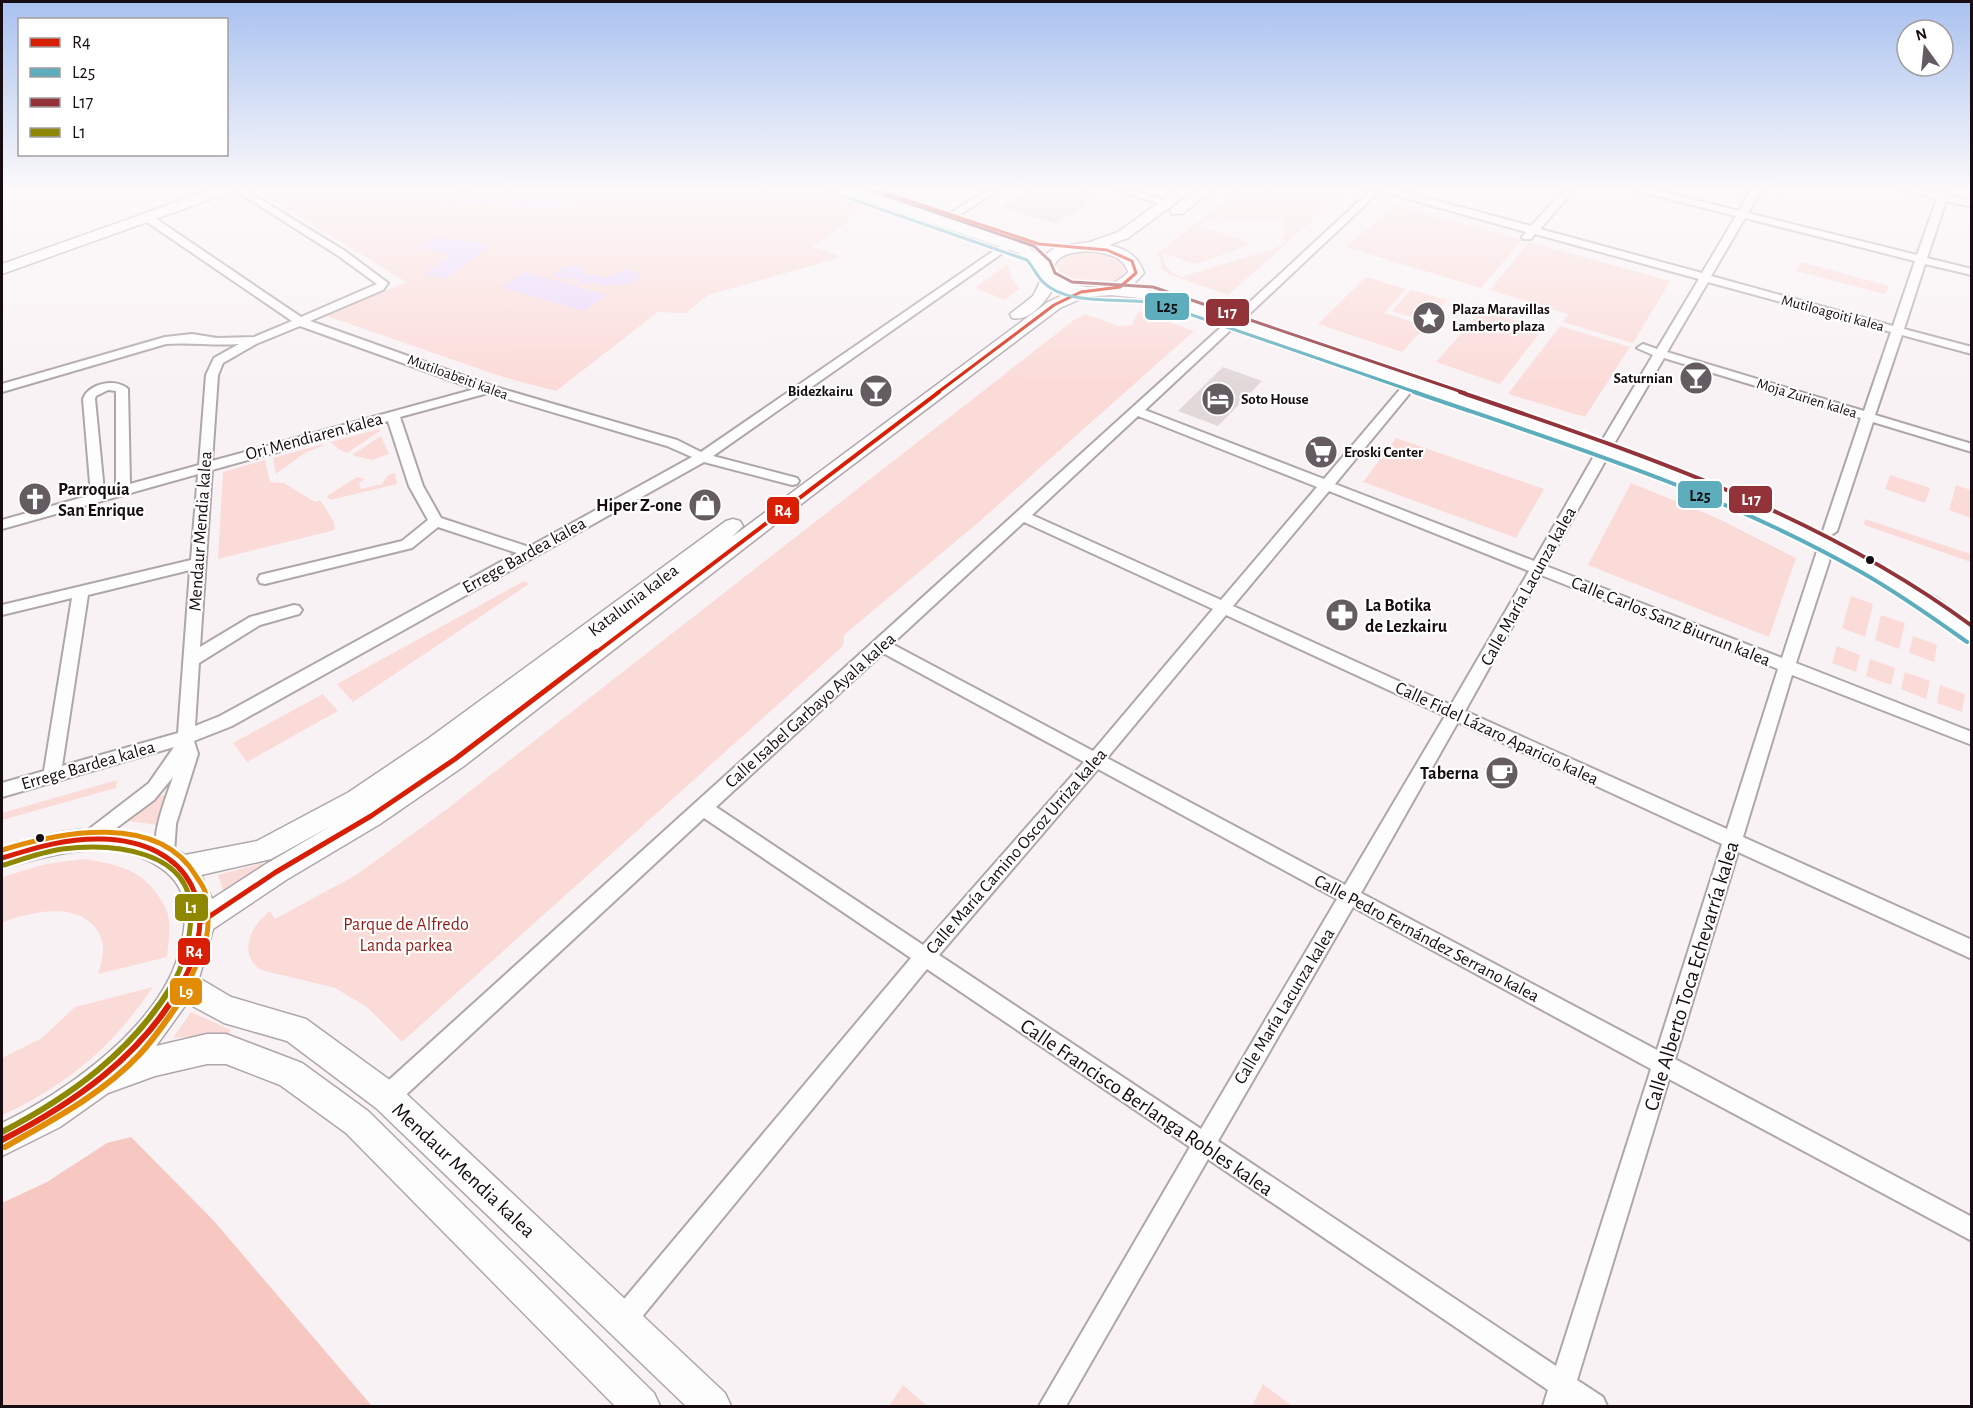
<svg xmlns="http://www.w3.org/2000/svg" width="1973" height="1408" viewBox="0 0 1973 1408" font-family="'Alegreya Sans',sans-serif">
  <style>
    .green { fill: #fbdbd8; fill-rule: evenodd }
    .forest { fill: #f7c8c2 }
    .water { fill: #ebd7fb }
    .building { fill: #e2d8da }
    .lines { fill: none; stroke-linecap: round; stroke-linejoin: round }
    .street-casing { stroke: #afa6aa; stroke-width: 4 }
    .secondary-casing { stroke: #afa6aa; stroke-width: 3 }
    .street { fill: #fefdfe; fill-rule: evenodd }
    .secondary { fill: #fefdfe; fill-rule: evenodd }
    .bus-1-far3-casing { stroke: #fff; stroke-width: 6 }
    .bus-1-far2-casing { stroke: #fff; stroke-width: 8 }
    .bus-1-far1-casing { stroke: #fff; stroke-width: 10 }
    .bus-1-casing { stroke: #fff; stroke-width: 10 }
    .bus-2-far1-casing { stroke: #fff; stroke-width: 6 }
    .bus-2-casing { stroke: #fff; stroke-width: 8 }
    .bus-3-far1-casing { stroke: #fff; stroke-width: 6 }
    .bus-3-casing { stroke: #fff; stroke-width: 8 }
    .bus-4-far1-casing { stroke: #fff; stroke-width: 10 }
    .bus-4-casing { stroke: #fff; stroke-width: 10 }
    .bus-5-far1-casing { stroke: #fff; stroke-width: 10 }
    .bus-5-casing { stroke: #fff; stroke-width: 10 }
    .bus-1-far3 { stroke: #d81e05; stroke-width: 3 }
    .bus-1-far2 { stroke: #d81e05; stroke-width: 4 }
    .bus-1-far1 { stroke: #d81e05; stroke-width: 5 }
    .bus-1 { stroke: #d81e05; stroke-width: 6 }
    .bus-2-far1 { stroke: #5eadbd; stroke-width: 3 }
    .bus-2 { stroke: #5eadbd; stroke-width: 4 }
    .bus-3-far1 { stroke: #913338; stroke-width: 3 }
    .bus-3 { stroke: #913338; stroke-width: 4 }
    .bus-4-far1 { stroke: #8e8700; stroke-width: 5 }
    .bus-4 { stroke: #8e8700; stroke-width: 6 }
    .bus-5-far1 { stroke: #e28c05; stroke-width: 5 }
    .bus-5 { stroke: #e28c05; stroke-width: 6 }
    .bus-dot { fill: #160c11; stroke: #fff; stroke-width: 2 }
    .labels { text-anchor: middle; stroke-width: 4.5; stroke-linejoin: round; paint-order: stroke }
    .far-poi-label { font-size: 15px; font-weight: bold; fill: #160c11; stroke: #fff; text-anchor: start }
    .far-street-label { font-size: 15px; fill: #160c11; stroke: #fff }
    .street-label { font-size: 18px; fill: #160c11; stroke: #fff }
    .poi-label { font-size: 18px; font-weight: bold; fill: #160c11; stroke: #fff; text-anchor: start }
    .park-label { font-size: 18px; fill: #8f1c16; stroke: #fff }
    .near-street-label { font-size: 21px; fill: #160c11; stroke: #fff }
    .line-badge { stroke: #fff; stroke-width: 2 }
    .badge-label { font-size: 16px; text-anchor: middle; font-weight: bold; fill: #fff }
    .pale-badge-label { font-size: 16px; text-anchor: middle; font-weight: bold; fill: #111 }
  </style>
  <rect width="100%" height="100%" fill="#f9f2f5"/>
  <g class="green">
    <polygon points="269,189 823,189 859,201 860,206 848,222 812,246 839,256 838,258 708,295 686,313 658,312 556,391 500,376 327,316 406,282 260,192"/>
    <path d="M1240 189H1348L1228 295 1168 274 1162 269 1158 253ZM1207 219 1220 223 1233 219 1262 222 1284 219V237L1282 239 1284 241 1276 248 1181 277C1168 272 1164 266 1163 253L1195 264 1250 245 1248 241 1199 226Z"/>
    <polygon points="1395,205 1522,240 1481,288 1346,247"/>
    <polygon points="1529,242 1670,281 1633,343 1563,322 1568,314 1490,290"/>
    <path d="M1077 253C1093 252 1120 252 1124 271 1112 293 1076 288 1060 275L1057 265 1068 256Z"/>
    <polygon points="1801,262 1889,286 1885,294 1796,271"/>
    <polygon points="1008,264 1011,278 1019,289 1005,300 975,288"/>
    <polygon points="1366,277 1406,289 1384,313 1426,326 1402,352 1318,324"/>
    <polygon points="1411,290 1447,300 1429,322 1392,311"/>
    <polygon points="1482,310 1543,329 1500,384 1436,362"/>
    <path d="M1138 311 1194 331 980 521 844 635 843 646 402 1042 367 1007 335 988 261 970C237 954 251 925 270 911L275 919 356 875 447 809 1074 320 1085 314 1119 326 1132 325Z"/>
    <polygon points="1560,326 1630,347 1585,417 1508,394"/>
    <polygon points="379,429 380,431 347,453 338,449 331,442"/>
    <polygon points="381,436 389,454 372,460 352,455"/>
    <polygon points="1396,438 1544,489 1516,538 1363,482"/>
    <polygon points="323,444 324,445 305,453 276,474 273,458"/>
    <polygon points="265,460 270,482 284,483 315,502 320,500 334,522 335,530 218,559 223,472"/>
    <polygon points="395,473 397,484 330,500 327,496 357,477 365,479 359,483 361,489 382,484 388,475"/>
    <polygon points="1890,475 1930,488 1925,503 1885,489"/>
    <polygon points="1631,483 1717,518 1796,558 1769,637 1588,565"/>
    <polygon points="1956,485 1971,490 1971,518 1949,510"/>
    <polygon points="1865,519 1971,554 1971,562 1864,525"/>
    <polygon points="524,581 529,584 353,702 337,684"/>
    <polygon points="1851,596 1873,604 1865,637 1842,628"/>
    <polygon points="1881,615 1905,623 1899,649 1875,640"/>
    <polygon points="1913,636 1937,645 1934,662 1909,653"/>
    <polygon points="1837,646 1860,655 1856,672 1832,663"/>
    <polygon points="1870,659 1895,668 1891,685 1866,676"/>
    <polygon points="1905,672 1930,681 1926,699 1901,689"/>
    <polygon points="1940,685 1965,694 1962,712 1937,703"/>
    <polygon points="323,694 338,711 247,762 233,743"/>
    <polygon points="117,780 116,788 2,820 2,813"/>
    <polygon points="166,795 158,825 129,821 156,796"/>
    <path d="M84 859C114 864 139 868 157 894 161 900 166 907 168 915 171 927 168 944 167 957L98 974C101 963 106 950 101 938 86 899 30 911 2 923V877L46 864Z"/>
    <polygon points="263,863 264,867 224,893 218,875"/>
    <path d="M153 987C113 1046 67 1086 2 1115V1058L42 1038 75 1007Z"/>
    <polygon points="191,1012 231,1030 228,1035 173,1038"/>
    <polygon points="1263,1384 1292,1406 1252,1406"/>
    <polygon points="903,1385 927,1406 889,1406"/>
  </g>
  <polygon class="forest" points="131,1137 214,1221 372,1406 2,1406 2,1203 47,1182 107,1143"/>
  <g class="water">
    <path d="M453 190 507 194V197C519 204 528 196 540 196 551 195 563 197 574 198L564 209 441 201Z"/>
    <polygon points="433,236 490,245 446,279 423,275 450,255 415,248"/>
    <path d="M576 265 585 270 583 275C592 273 595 276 603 277 616 279 625 260 640 275 632 290 615 282 603 286L596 283 580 284 577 278 563 280 554 275 561 268Z"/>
    <polygon points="525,272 607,295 584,311 501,287"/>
  </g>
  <g class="building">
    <polygon points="1031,189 1080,189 1099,195 1056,224 1002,207"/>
    <polygon points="1223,367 1262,381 1218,426 1178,411"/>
  </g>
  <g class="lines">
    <g class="street-casing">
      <g id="street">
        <path d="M233 189H244L345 251 388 283 383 290 310 321 492 386 677 440 701 452 1005 243 1014 245 713 456 797 478 799 481 797 484 792 485 704 462 232 726 194 741 198 754 176 824 174 853 172 859 165 861 158 859C149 838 166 798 173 777L154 800 96 843 90 846 84 843 81 838 84 833 149 783 174 747 2 797V783L44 771 72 598 2 615V605L191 560 198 474 2 529V520L91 495 83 399C89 383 116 378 128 389L130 484 199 465 206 375 214 358 239 344C214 346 191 342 166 344L2 392V384L165 337 192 334 217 338 254 337 292 321 144 220V216H152L301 317 377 284 337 255ZM300 326 475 389 212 461 218 375 223 363 256 344ZM108 390 116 391V488L104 491 95 399 96 396ZM488 393 667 446 692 457 529 547 441 518 423 486 400 417ZM388 421 409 486 428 520 402 541 260 575 258 579 260 583 265 584 412 548 438 527 517 553 220 716 195 726 199 663 260 625 299 614 302 610 299 606 294 605 250 617 200 647 212 470ZM190 570 178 733 62 766 88 595Z"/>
        <polygon points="989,189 1000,189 956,217 947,215"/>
        <polygon points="1114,189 1128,189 1172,203 1167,206"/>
        <path d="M1372 189H1393L1531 226 1565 189H1575L1540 229 1702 273 1736 216 1638 191 1636 189H1651L1739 211 1752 189H1762L1748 213 1917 255 1937 199 1900 189H1917L1939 194 1940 189H1950L1948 196 1972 201V207L1946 201 1927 258 1972 269V275L1925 264 1904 329 1972 347V354L1902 335 1875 415 1972 444V452L1873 422 1837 531 1830 536 1823 531 1861 418 1664 358 1615 442H1605L1603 439 1653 355 1637 348 1643 344 1657 349 1699 279 1535 234 1531 239H1523L1522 237 1526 232 1380 191 1246 317H1238V313ZM1745 218 1915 261 1893 326 1711 276ZM1708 282 1891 332 1864 411 1667 352Z"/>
        <path d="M1233 319 1237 320V324L1145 410 1324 479 1407 381H1415L1417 384 1415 387 1335 484 1534 561 1598 449 1600 446H1610L1612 449 1546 566 1782 658 1820 542H1830L1832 545 1829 562 1796 663 1972 732V745L1792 675 1743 837 1972 940V959L1738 852 1675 1059 1972 1217V1241L1669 1079 1577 1380 1603 1397 1607 1406H1543L1548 1390 1208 1159 1066 1406H1039L1190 1147 927 969 632 1329 623 1332 614 1329 611 1320 614 1311 911 958 704 818 395 1105 387 1108 379 1105 376 1097 379 1089 1229 320ZM1138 416 1317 487 1221 600 1032 515ZM1329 491 1529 571 1451 705 1233 606ZM1024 522 1213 609 1093 751 892 644ZM1541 575 1778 669 1727 829 1465 711ZM1226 615 1445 716 1345 885 1107 758ZM883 653 1084 762 923 945 716 807ZM1458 722 1722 844 1657 1050 1361 893ZM1098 769 1337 899 1201 1129 939 955ZM1353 907 1651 1069 1556 1366 1218 1141Z"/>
      </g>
    </g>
    <g class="secondary-casing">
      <g id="secondary">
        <polygon points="213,189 233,189 231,192 2,274 2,264"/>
        <path d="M838 189H858L1029 247 1042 257 1056 247 1090 242 1118 232 1178 189H1194L1128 238 1109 245C1127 249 1138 256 1144 273L1131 287 1157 291 1612 445 1704 480 1790 518 1887 569 1937 598 1972 624V644L1964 642C1823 532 1651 471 1483 414 1372 375 1260 337 1149 299L1111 295 1085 297 1060 308 813 495 464 766 380 824 286 880 213 929 199 978 231 997 306 1019 398 1086 725 1393 731 1406H686L376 1108 287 1041 224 1023 187 1003 156 1046 207 1034H226L302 1063 368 1111 654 1393 660 1406H615L346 1133 280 1085 226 1064H207L155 1076 108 1093 60 1127 2 1156V1123C62 1094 138 1040 169 979 179 959 185 935 185 913 184 893 178 880 161 868 115 836 51 854 2 869V847C64 827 127 816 185 855L257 841 349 792 429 738 726 521 733 519 740 521 743 526 732 537 1048 302 1067 293 1054 287C1046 301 1030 322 1012 318L1010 314 1033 296 1042 278 1037 272V269L1019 253 840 192ZM1092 251C1108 254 1123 256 1128 272 1108 294 1073 291 1053 271 1055 252 1077 252 1092 251ZM331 826 266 864 212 899 201 875 271 859Z"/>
        <polygon points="1197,189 1213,189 1182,214 1172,214 1170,211 1172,208"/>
      </g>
    </g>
    <use href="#street" class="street"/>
    <use href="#secondary" class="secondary"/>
    <g class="bus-1-far3-casing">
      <polyline id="bus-1-far3" points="874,189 1039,244 1107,250 1132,261 1136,273 1120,287 1081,292 1054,305 937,393"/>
    </g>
    <g class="bus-1-far2-casing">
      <polyline id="bus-1-far2" points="594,654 939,392"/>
    </g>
    <g class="bus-1-far1-casing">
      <g id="bus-1-far1">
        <path d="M2 858C35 848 66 838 101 839 191 841 224 909 181 985"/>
        <polyline points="201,922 276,872 371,816 455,759 596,652"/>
      </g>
    </g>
    <g class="bus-1-casing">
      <path id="bus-1" d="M2 1140C74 1103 141 1057 182 984"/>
    </g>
    <g class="bus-2-far1-casing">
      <path id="bus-2-far1" d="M843 196 1027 260C1033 267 1037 276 1043 282 1069 308 1126 296 1160 304L1418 393"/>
    </g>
    <g class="bus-2-casing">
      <path id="bus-2" d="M1414 392C1565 444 1721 492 1861 572 1898 593 1932 617 1967 642"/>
    </g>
    <g class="bus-3-far1-casing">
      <polyline id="bus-3-far1" points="867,189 1034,246 1050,261 1055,273 1072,282 1153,287 1465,393"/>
    </g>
    <g class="bus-3-casing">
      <path id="bus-3" d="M1460 392C1638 453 1819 513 1972 626"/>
    </g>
    <g class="bus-4-far1-casing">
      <path id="bus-4-far1" d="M4 865C23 859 42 852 62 849 111 843 193 849 191 915 190 940 185 963 172 985"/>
    </g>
    <g class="bus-4-casing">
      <path id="bus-4" d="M2 1132C71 1096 132 1052 173 984"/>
    </g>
    <g class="bus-5-far1-casing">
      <path id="bus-5-far1" d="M2 850C60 832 158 812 196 876 199 881 204 887 205 892 208 902 209 923 207 934 204 951 194 969 188 985"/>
    </g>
    <g class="bus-5-casing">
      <path id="bus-5" d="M5 1147C52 1120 101 1095 139 1055 157 1036 171 1014 186 992L189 984"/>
    </g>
    <use href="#bus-1-far3" class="bus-1-far3"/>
    <use href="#bus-1-far2" class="bus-1-far2"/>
    <use href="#bus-1-far1" class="bus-1-far1"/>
    <use href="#bus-1" class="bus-1"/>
    <use href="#bus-2-far1" class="bus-2-far1"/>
    <use href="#bus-2" class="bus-2"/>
    <use href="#bus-3-far1" class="bus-3-far1"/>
    <use href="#bus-3" class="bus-3"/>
    <use href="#bus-4-far1" class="bus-4-far1"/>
    <use href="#bus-4" class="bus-4"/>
    <use href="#bus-5-far1" class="bus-5-far1"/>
    <use href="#bus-5" class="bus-5"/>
  </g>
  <linearGradient id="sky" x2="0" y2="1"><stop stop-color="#a9c2f0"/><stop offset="0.49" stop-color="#fcf9fa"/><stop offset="1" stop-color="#fcf9fa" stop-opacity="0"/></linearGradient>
  <rect width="1973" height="386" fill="url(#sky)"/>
  <defs>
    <g id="sight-disc" transform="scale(1.725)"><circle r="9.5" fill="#655c61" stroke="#fff"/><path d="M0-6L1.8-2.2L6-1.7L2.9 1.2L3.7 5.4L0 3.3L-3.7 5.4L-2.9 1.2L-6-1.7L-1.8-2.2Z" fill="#fff"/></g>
    <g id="bar-disc" transform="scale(1.725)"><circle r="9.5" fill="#655c61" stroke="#fff"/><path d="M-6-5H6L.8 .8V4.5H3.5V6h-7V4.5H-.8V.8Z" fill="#fff"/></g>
    <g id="hotel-disc" transform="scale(1.725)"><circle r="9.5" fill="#655c61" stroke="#fff"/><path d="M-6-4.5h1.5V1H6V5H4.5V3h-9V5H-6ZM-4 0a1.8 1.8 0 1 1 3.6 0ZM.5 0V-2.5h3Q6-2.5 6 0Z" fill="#fff"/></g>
    <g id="supermarket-disc" transform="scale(1.725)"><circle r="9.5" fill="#655c61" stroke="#fff"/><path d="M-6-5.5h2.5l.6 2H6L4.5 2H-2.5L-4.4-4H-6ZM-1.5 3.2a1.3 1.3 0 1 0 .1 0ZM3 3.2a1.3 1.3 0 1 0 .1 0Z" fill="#fff"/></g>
    <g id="church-disc" transform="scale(1.725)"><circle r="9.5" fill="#655c61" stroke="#fff"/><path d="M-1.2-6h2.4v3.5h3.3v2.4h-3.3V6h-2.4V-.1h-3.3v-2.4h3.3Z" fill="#fff"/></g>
    <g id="shop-disc" transform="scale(1.725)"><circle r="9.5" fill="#655c61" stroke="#fff"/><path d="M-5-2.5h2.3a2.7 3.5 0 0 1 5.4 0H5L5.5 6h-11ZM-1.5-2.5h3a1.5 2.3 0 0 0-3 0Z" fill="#fff"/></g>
    <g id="pharmacy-disc" transform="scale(1.725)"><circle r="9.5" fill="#655c61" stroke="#fff"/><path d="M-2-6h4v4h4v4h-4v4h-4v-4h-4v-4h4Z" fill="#fff"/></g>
    <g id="cafe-disc" transform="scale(1.725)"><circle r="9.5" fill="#655c61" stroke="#fff"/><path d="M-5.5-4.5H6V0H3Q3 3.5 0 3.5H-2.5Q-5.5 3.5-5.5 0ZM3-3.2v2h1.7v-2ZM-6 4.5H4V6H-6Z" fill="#fff"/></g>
  </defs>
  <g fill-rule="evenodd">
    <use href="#sight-disc" x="1429" y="318"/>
    <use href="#bar-disc" x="1696" y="378"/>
    <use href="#bar-disc" x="876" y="391"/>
    <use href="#hotel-disc" x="1218" y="399"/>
    <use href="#supermarket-disc" x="1321" y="452"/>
    <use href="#church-disc" x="35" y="499"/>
    <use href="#shop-disc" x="705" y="505"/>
    <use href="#pharmacy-disc" x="1342" y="615"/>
    <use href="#cafe-disc" x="1502" y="773"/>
  </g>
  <g class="bus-dot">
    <circle cx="1870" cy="560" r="5"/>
    <circle cx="40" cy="838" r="5"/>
  </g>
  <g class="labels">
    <g class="far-poi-label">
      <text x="1452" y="314">Plaza Maravillas<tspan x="1452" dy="17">Lamberto plaza</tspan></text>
      <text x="1673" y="383" text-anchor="end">Saturnian</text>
      <text x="853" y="396" text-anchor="end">Bidezkairu</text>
      <text x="1241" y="404">Soto House</text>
      <text x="1344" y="457">Eroski Center</text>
    </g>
    <g class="far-street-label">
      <text transform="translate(1833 313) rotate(15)" y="5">Mutiloagoiti kalea</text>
      <text transform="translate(458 377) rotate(20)" y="5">Mutiloabeiti kalea</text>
      <text transform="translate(1807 398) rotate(17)" y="5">Moja Zurien kalea</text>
    </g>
    <g class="street-label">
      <text transform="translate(314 436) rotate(-15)" y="6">Ori Mendiaren kalea</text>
      <text transform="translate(200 531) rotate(-86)" y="6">Mendaur Mendia kalea</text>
      <text transform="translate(524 555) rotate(-29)" y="6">Errege Bardea kalea</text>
      <text transform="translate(1528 586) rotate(-61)" y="6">Calle María Lacunza kalea</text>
      <text transform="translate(633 600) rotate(-37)" y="6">Katalunia kalea</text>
      <text transform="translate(1671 621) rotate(22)" y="6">Calle Carlos Sanz Biurrun kalea</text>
      <text transform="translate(810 710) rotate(-42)" y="6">Calle Isabel Garbayo Ayala kalea</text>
      <text transform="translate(1497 733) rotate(25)" y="6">Calle Fidel Lázaro Aparicio kalea</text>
      <text transform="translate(88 765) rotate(-16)" y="6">Errege Bardea kalea</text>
      <text transform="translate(1016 851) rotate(-49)" y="6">Calle María Camino Oscoz Urriza kalea</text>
      <text transform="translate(1427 938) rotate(28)" y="6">Calle Pedro Fernández Serrano kalea</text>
      <text transform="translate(1284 1006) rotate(-59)" y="6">Calle María Lacunza kalea</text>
    </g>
    <g class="poi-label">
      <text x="58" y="495">Parroquia<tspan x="58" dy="21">San Enrique</tspan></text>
      <text x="682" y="511" text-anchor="end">Hiper Z-one</text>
      <text x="1365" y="611">La Botika<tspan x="1365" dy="21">de Lezkairu</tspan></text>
      <text x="1479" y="779" text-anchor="end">Taberna</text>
    </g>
    <g class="park-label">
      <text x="406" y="930">Parque de Alfredo<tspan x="406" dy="21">Landa parkea</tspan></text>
    </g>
    <g class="near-street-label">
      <text transform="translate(1691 976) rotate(-73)" y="7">Calle Alberto Toca Echevarría kalea</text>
      <text transform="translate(1147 1107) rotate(34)" y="7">Calle Francisco Berlanga Robles kalea</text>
      <text transform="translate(464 1170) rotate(43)" y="7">Mendaur Mendia kalea</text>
    </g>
  </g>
  <g class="line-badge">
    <rect x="1144" y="292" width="46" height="29" rx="6" fill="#5eadbd"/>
    <rect x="1205" y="298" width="45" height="29" rx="6" fill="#913338"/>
    <rect x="1677" y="480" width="46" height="29" rx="6" fill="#5eadbd"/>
    <rect x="1728" y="485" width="45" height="29" rx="6" fill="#913338"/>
    <rect x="766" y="496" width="34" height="29" rx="6" fill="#d81e05"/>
    <rect x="174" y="893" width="35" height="29" rx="6" fill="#8e8700"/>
    <rect x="177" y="937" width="34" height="29" rx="6" fill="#d81e05"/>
    <rect x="169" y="977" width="34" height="29" rx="6" fill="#e28c05"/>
  </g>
  <g class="badge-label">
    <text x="1227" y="318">L17</text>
    <text x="1751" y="505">L17</text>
    <text x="783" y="516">R4</text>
    <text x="191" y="913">L1</text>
    <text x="194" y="957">R4</text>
    <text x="186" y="997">L9</text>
  </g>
  <g class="pale-badge-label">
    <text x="1167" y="312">L25</text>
    <text x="1700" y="501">L25</text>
  </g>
  <rect width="1973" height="1408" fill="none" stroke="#160c11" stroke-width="6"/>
  <rect x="18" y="18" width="210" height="138" fill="#ffffff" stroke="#a29ea0" stroke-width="1.5"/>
  <rect x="30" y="38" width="30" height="9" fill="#d81e05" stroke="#a29ea0" stroke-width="1.5"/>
  <text x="72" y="48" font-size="18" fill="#160c11">R4</text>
  <rect x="30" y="68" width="30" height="9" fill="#5eadbd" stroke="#a29ea0" stroke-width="1.5"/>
  <text x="72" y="78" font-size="18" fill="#160c11">L25</text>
  <rect x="30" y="98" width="30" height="9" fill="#913338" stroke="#a29ea0" stroke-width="1.5"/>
  <text x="72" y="108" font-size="18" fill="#160c11">L17</text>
  <rect x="30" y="128" width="30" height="9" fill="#8e8700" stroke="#a29ea0" stroke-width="1.5"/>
  <text x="72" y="138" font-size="18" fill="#160c11">L1</text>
  <g transform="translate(1925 48) rotate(345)"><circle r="28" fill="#ffffff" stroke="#a29ea0" stroke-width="1.5"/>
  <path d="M0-4.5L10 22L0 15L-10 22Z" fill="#655c61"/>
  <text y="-9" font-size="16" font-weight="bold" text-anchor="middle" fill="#160c11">N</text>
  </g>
</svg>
